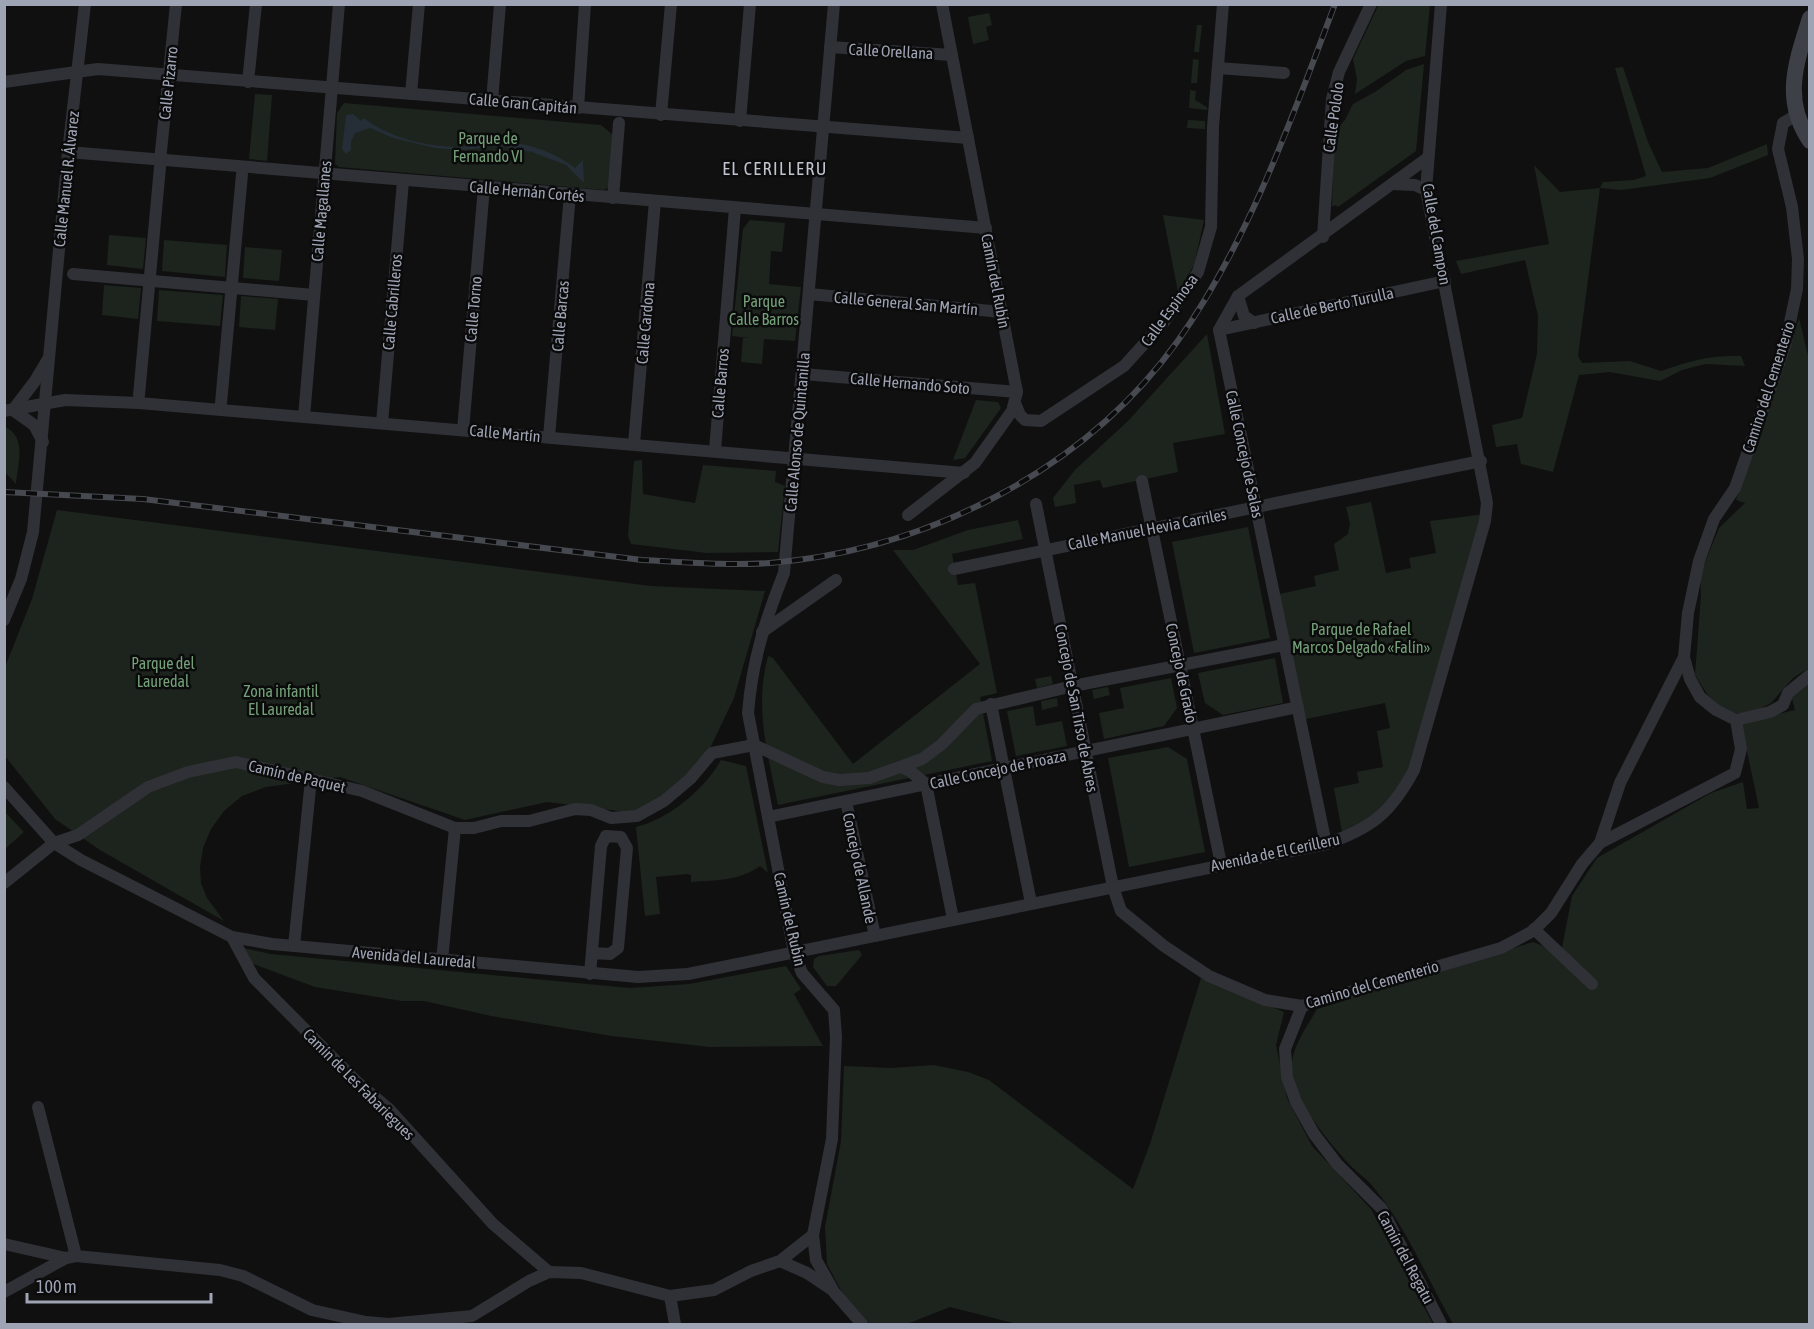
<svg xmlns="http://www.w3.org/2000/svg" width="1814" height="1329" viewBox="0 0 1814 1329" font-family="'Asap Condensed',sans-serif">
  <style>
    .green { fill: #1c241d }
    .water { fill: #252d36 }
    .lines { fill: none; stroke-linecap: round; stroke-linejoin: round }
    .street { stroke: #303137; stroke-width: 12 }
    .secondary { stroke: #3e4047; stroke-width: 16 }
    .rail-casing { stroke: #474950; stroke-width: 6 }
    .rail { stroke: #0b0b0c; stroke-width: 4; stroke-dasharray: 11; stroke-linecap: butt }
    .labels { text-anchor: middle; stroke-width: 5; stroke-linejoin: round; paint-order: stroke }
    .street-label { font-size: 16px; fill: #9fa4b4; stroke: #0b0b0c }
    .park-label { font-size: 16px; fill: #74a179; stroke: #0b0b0c }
    .neighbourhood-label { font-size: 18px; letter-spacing: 1.5px; fill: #c1c4cf; stroke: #0b0b0c }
  </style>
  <rect width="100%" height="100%" fill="#101011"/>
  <g class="green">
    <polygon points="1379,4 1430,5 1425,56 1406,61 1355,94 1357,79 1353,59"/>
    <polygon points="989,13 992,25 986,27 989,40 973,44 968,17"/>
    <polygon points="1197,25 1202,25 1199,52 1194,52"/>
    <polygon points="1193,59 1199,60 1197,83 1191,83"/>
    <polygon points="1424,64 1416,151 1338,207 1335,205 1332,207 1334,132 1345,120 1353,104 1375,92 1406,70"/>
    <path d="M1623 67 1648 142 1662 172 1708 168 1767 144 1768 155 1710 178 1621 190 1600 188 1578 356 1582 363 1630 361 1661 371C1690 361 1709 355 1741 356L1745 366 1705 364 1682 370 1660 381 1610 372 1579 375 1553 472 1521 464 1517 444 1496 447 1492 425 1522 418 1537 354 1538 316 1525 260 1461 274 1456 261 1549 244 1534 165 1560 192 1600 188 1603 182 1634 180 1646 176 1615 68Z"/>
    <polygon points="1190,90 1196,91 1195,100 1207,107 1207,110 1189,108"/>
    <polygon points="255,94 272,95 267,161 249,159"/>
    <polygon points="344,103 601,125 613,135 609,187 604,190 339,167 335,164 337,113"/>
    <polygon points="1188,120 1205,121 1205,129 1187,128"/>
    <polygon points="1163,215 1204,220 1194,265 1178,292"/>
    <polygon points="750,220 785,223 782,252 771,251 769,284 801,287 795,341 764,339 762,364 741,362 743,338 750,338 732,336 743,229"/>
    <polygon points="109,235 146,238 143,269 107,265"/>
    <polygon points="164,240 227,245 225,277 162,271"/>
    <polygon points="245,247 282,250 279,281 243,278"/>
    <polygon points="104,285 141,288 138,319 102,315"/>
    <polygon points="159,290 223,295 220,326 157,321"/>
    <polygon points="241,296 278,299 275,330 239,327"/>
    <polygon points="1799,318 1810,364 1809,668 1793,678 1771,703 1752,713 1736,713 1724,710 1707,694 1695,675 1701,595 1700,575 1719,528 1745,503 1736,500"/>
    <polygon points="1207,334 1225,434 1173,443 1178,472 1103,488 1100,480 1074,485 1076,503 1055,507 1053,498 1075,470 1128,421"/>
    <polygon points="976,400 998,402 1001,408 965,458 953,460"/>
    <path d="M5 427C27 437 18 463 16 484L5 472Z"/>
    <polygon points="642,460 643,494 695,503 703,465 776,471 775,482 785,486 778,552 707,553 631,544 628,536 634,461"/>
    <polygon points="1371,502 1386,573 1411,568 1409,558 1436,553 1430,521 1486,514 1401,794 1343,838 1334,788 1359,783 1357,772 1383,767 1377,731 1390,728 1385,703 1301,720 1275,595 1316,586 1314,576 1339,570 1334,544 1348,534 1350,523 1346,507"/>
    <polygon points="57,510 651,586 765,591 734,698 702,765 642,814 547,802 465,820 340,777 266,787 242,796 224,811 211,829 203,848 200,867 201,883 207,898 224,921 100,850 55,819 5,756 5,667 32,599"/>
    <path d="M1018 520 1023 539 952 554 958 585 975 583 997 693 980 697 992 761 778 805C768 755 754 707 768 656L773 658 853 764 980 664 893 550H913L968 530Z"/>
    <polygon points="1248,527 1270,638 1194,653 1172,542"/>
    <polygon points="1275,658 1283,703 1223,715 1205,703 1198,673"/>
    <polygon points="1051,676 1053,684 1037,688 1035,679"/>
    <polygon points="1171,678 1177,708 1164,726 1104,739 1099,713 1124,708 1120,688"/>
    <path d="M1809 681V1324H1453C1428 1280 1407 1229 1375 1189 1368 1179 1357 1173 1349 1164 1328 1141 1288 1095 1292 1062 1294 1044 1308 1025 1317 1009L1533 942 1561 953 1572 896 1597 858 1711 793 1743 782 1747 809 1759 808 1741 723 1795 710 1791 695Z"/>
    <polygon points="1108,687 1110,695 1094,699 1092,690"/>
    <polygon points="1057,698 1058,706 1042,710 1041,701"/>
    <polygon points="1033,706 1036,726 1062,721 1067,746 1016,756 1007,711"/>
    <polygon points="1168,747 1187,759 1205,852 1129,867 1108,758"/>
    <path d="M721 760 746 766 768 873 760 866C739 881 717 880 691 882V875L687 874 656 877 660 914 645 916 636 827C669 819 704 790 721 760Z"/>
    <polygon points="4,811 24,832 5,849 4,849"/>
    <polygon points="239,947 271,954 630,988 689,984 786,966 801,989 794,994 823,1046 710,1047 612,1036 491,1016 424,1001 402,1001 315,987 248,962"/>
    <polygon points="859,950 862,955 836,986 827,986 813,967 814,959 819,956"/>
    <polygon points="1201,978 1284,1012 1276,1045 1287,1098 1312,1146 1371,1209 1433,1324 1017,1324 950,1307 907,1324 870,1324 843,1294 827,1264 825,1227 841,1141 844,1066 891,1068 934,1065 968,1072 989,1080 1133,1189 1150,1144"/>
  </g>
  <path class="water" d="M353 114 361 121 364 118C389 138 428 147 460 147 469 147 475 143 483 142 514 138 551 149 575 168L583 160 584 183 566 165 532 152 501 146 461 150 435 148 393 138 370 128 355 133 351 142V150L346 154 342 149 346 115Z"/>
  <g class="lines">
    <g class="street">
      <path d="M834 4 784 573C765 621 752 661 748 713L794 952 802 973 834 1010 836 1037 832 1139 813 1235 816 1260 834 1292 862 1324"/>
      <polyline points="830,47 952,55"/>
      <polyline points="1218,68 1284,73"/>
      <polyline points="4,82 98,69 968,138"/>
      <polyline points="248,82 256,4"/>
      <polyline points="411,94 419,4"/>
      <polyline points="492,101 500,4"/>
      <polyline points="578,108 585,4"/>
      <polyline points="661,115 671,4"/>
      <polyline points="740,121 750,4"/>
      <polyline points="68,152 986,228"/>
      <polyline points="160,161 176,4"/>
      <polyline points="1392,184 1415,185 1426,190"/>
      <polyline points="613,198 619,123"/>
      <polyline points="1323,237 1332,99 1339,72 1371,4"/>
      <polyline points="73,274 314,295"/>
      <polyline points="809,294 1002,312"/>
      <polyline points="1238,296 1244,316 1254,323"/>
      <polyline points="1219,330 1445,281"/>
      <polyline points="803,374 1017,392"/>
      <polyline points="139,395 160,167"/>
      <polyline points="221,403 242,174"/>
      <polyline points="1015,403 1020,415 1025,420 1041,421 1124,366 1164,322 1198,272 1211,227 1213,127 1223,4"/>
      <polyline points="13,410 35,381 48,359"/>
      <polyline points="13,410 34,425 43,442"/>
      <polyline points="4,411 65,400 139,403 964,473"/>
      <polyline points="304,417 339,4"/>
      <polyline points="382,423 403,181"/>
      <polyline points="463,430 484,187"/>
      <polyline points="549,437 570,194"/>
      <polyline points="634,444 655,201"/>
      <polyline points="715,450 735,208"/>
      <polyline points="1142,481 1221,864"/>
      <polyline points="1036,504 1113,887 1121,911 1164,946 1209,976 1265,1000 1302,1006 1501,948 1533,931 1551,913 1582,864 1600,843 1735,773 1741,749 1736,720 1716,710 1700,697 1690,679 1684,657 1688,613 1699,561 1714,519 1735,488 1785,346 1797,289 1798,259 1792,207 1778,149 1783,123 1795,116"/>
      <polyline points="908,515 975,463 1012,411 1017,392 942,4"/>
      <polyline points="954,569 1481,461"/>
      <polyline points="4,620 21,579 33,532 68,152 85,4"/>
      <polyline points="762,632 836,580"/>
      <polyline points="991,704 1031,903"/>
      <polyline points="1736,720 1770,712 1783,705 1788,693 1810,675"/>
      <polyline points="901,767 910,771 926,784"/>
      <polyline points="926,784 953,919"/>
      <path d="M4 787 54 843 81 860 232 937 272 944 638 977 688 974 1326 844C1372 828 1391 813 1414 770L1485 521 1487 503 1426 190 1441 4"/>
      <polyline points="846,801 875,936"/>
      <polyline points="768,817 1298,707"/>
      <polyline points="1600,843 1620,783 1684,657"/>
      <polyline points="1326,844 1219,330 1238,296 1426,159"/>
      <polyline points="4,883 54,843 78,835 148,787 188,772 236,762 362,791 455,828 474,828 501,821 529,821 575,809 591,810 611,818 637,816 664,801 690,779 712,753 754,745 823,777 839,780 869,778 922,759 941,745 976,709 1073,686 1284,645"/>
      <polyline points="1534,929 1592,984"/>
      <polyline points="232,937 254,978 356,1081 389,1109 493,1224 549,1272"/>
      <polyline points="294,946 311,779"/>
      <polyline points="442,960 455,828"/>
      <polyline points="590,974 601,846 606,836 621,837 627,848 618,948 610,954 592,953"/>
      <polyline points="1302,1006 1285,1049 1287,1077 1296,1102 1314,1134 1337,1164 1382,1209 1441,1324"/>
      <polyline points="38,1107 76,1256"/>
      <polyline points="4,1244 66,1258"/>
      <polyline points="780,1261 807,1273 831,1289"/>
      <polyline points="4,1292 66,1258 76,1256 220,1270 243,1276 312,1310 366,1322 389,1324 472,1316 529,1281 549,1272 581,1273 670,1296 714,1290 751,1271 780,1261 813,1235"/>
      <polyline points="670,1296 675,1324"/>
    </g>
    <path class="secondary" d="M1810 18C1796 62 1782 100 1810 141"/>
    <g class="rail-casing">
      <path id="rail" d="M4 492 143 499 642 560C684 562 728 566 770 563 926 550 1084 471 1177 342 1248 243 1292 118 1335 4"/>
    </g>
    <use href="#rail" class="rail"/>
  </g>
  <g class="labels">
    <g class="street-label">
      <text transform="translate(891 51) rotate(3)" y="6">Calle Orellana</text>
      <text transform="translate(168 83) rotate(-84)" y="6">Calle Pizarro</text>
      <text transform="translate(523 103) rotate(5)" y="6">Calle Gran Capitán</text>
      <text transform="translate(1333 117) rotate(-82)" y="6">Calle Pololo</text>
      <text transform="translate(66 179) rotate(-84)" y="6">Calle Manuel R. Álvarez</text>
      <text transform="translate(527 191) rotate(5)" y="6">Calle Hernán Cortés</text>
      <text transform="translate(321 211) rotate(-85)" y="6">Calle Magallanes</text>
      <text transform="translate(1437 234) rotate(80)" y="6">Calle del Campon</text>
      <text transform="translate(996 281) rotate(79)" y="6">Camín del Rubín</text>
      <text transform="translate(392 302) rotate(-85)" y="6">Calle Cabrilleros</text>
      <text transform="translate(906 303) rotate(5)" y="6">Calle General San Martín</text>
      <text transform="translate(1332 305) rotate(-12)" y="6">Calle de Berto Turulla</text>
      <text transform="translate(473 309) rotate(-85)" y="6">Calle Torno</text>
      <text transform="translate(1169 310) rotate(-54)" y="6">Calle Espinosa</text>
      <text transform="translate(560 316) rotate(-85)" y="6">Calle Barcas</text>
      <text transform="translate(645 323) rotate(-85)" y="6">Calle Cardona</text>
      <text transform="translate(720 383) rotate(-85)" y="6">Calle Barros</text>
      <text transform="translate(910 383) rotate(5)" y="6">Calle Hernando Soto</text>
      <text transform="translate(1768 387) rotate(-72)" y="6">Camino del Cementerio</text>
      <text transform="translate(797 432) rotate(-85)" y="6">Calle Alonso de Quintanilla</text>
      <text transform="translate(505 433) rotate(5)" y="6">Calle Martín</text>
      <text transform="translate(1245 454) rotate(78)" y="6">Calle Concejo de Salas</text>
      <text transform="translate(1147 529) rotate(-11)" y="6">Calle Manuel Hevia Carriles</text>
      <text transform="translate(1182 673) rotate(78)" y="6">Concejo de Grado</text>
      <text transform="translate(1077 708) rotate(79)" y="6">Concejo de San Tirso de Abres</text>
      <text transform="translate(998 769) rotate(-12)" y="6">Calle Concejo de Proaza</text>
      <text transform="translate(297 776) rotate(13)" y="6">Camín de Paquet</text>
      <text transform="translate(1275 852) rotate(-12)" y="6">Avenida de El Cerilleru</text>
      <text transform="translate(860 868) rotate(78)" y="6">Concejo de Allande</text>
      <text transform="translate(790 919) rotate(77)" y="6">Camín del Rubín</text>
      <text transform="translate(414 957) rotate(5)" y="6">Avenida del Lauredal</text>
      <text transform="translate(1372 984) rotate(-16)" y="6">Camino del Cementerio</text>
      <text transform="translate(359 1084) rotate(45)" y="6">Camín de Les Fabariegues</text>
      <text transform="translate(1406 1257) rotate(62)" y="6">Camín del Regatu</text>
    </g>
    <g class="park-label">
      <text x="488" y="144">Parque de<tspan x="488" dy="18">Fernando VI</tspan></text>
      <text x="764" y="307">Parque<tspan x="764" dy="18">Calle Barros</tspan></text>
      <text x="1361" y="635">Parque de Rafael<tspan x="1361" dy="18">Marcos Delgado «Falín»</tspan></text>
      <text x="163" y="669">Parque del<tspan x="163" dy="18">Lauredal</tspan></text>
      <text x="281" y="697">Zona infantil<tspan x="281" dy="18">El Lauredal</tspan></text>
    </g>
    <g class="neighbourhood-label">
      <text x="775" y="175">EL CERILLERU</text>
    </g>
  </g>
  <rect width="1814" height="1329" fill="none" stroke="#9fa4b4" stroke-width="12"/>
  <path d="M27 1293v9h184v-9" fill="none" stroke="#9fa4b4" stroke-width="3"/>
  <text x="36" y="1293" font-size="18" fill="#9fa4b4" stroke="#0b0b0c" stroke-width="4.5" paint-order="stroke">100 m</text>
</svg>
